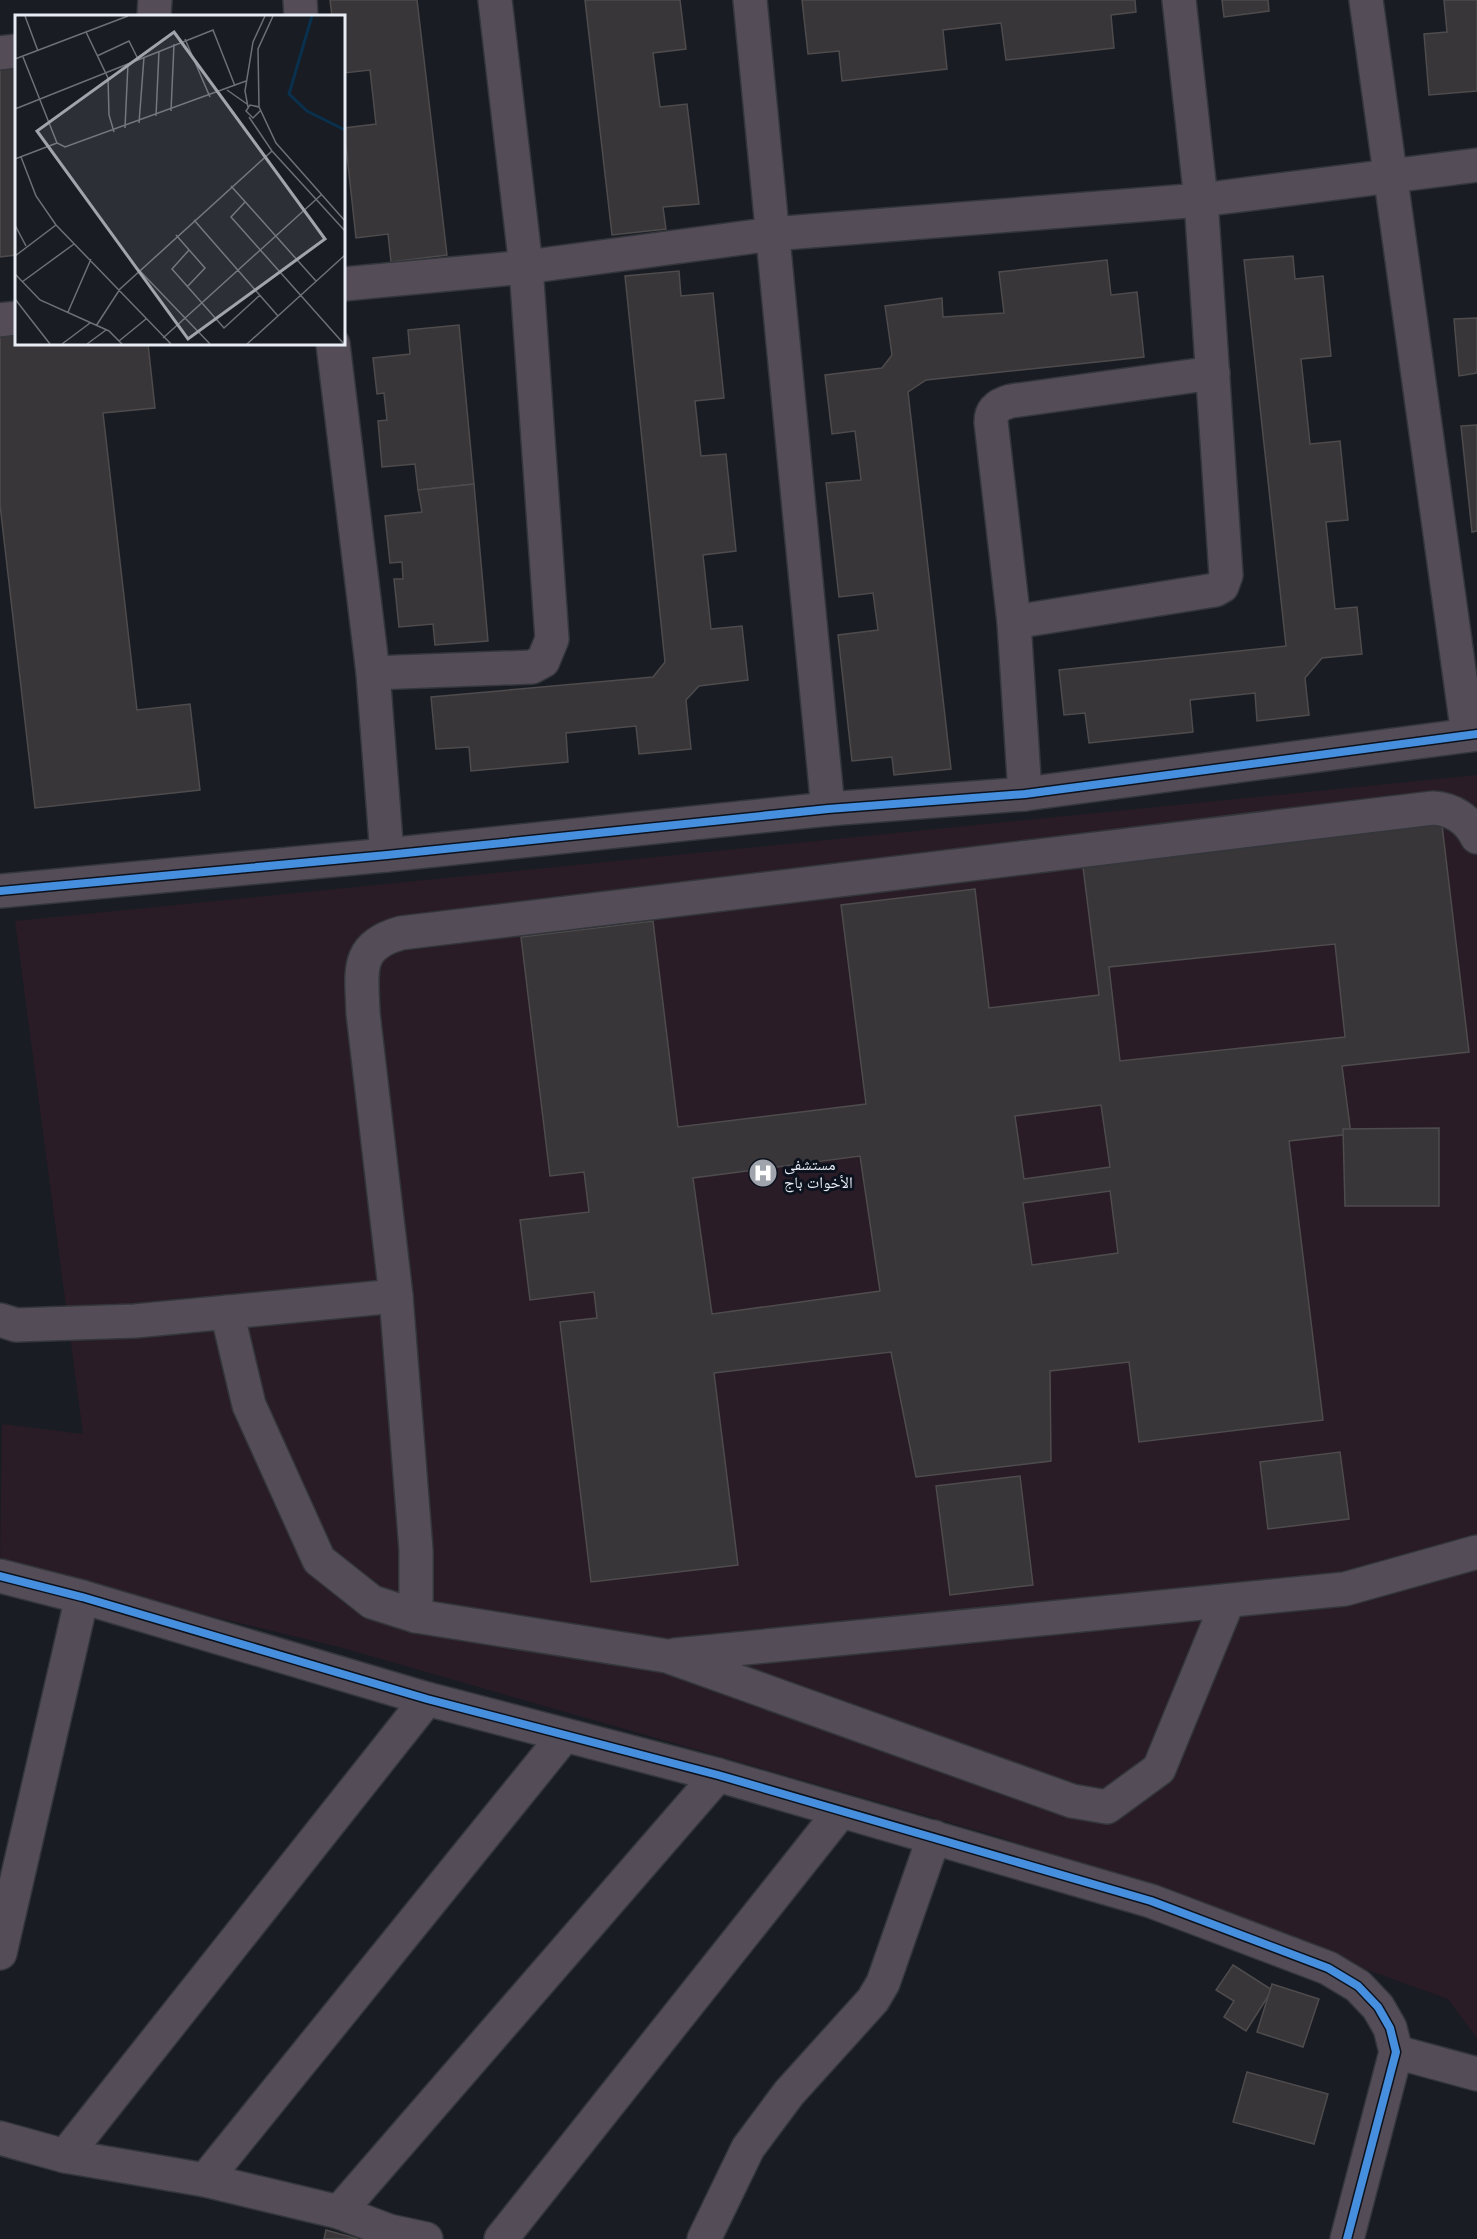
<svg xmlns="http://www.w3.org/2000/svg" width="1477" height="2239" viewBox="0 0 1477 2239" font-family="Mulish,'Noto Naskh Arabic',sans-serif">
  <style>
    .medical { fill: #291c26 }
    .building { fill: #383638; stroke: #4e4b4d; stroke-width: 1.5; fill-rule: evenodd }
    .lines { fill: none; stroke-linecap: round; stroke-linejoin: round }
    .minor-casing { stroke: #33363b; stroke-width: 36 }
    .minor { stroke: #544d58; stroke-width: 33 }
    .cycleway-casing { stroke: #0c121d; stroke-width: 11 }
    .cycleway { stroke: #468fdf; stroke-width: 8 }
    .labels { text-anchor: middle; stroke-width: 6; stroke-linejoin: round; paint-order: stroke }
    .poi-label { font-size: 16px; fill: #e8edf6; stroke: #0c121d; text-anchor: start }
    .inset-river { fill: none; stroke: #09304c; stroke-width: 3 }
    .inset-road { fill: none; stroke: #6c7077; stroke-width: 1.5 }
    .view { fill: #a0a4ac; fill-opacity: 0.15; stroke: #a0a4ac; stroke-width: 3 }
    .inset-edge { fill: none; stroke: #e8edf6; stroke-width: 3 }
  </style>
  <rect width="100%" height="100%" fill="#191c23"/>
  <polygon class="medical" points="1477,775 1477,2038 1448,1999 1000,1837 343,1648 0,1565 2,1424 83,1434 15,921"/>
  <g class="building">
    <polygon points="330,0 417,0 447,255 391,262 388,234 356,238 344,128 376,124 370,70 344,73 344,16 332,16"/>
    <polygon points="585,0 680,0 686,49 653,53 660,107 687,104 699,204 663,207 666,229 612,235"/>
    <polygon points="802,0 1135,0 1136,12 1111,15 1114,48 1006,60 1001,23 943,30 947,69 842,81 839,51 808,54"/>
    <polygon points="1222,0 1268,0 1269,11 1224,17"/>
    <polygon points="1444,0 1477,0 1477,91 1429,95 1424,34 1447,32"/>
    <polygon points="16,55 16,255 0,257 0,57"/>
    <polygon points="1293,256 1295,279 1323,276 1331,356 1301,359 1310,444 1340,441 1348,520 1326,522 1335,609 1357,607 1362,654 1322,658 1305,678 1309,715 1257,721 1255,693 1190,700 1193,732 1089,743 1085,713 1064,715 1059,670 1286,646 1244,260"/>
    <polygon points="1107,260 1111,295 1137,292 1144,357 926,380 908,392 951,769 894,775 892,757 852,761 838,635 878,630 873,593 839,597 826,483 861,480 855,431 832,434 825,375 882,368 892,355 885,306 942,298 943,317 1004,313 999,272"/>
    <polygon points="679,271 681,296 713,293 724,398 695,401 701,456 726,454 736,551 703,555 711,629 742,626 748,680 699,686 686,700 691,749 639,754 636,726 566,733 568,762 471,771 469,747 436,749 431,697 653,677 665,662 625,276"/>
    <polygon points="1477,318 1477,373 1459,376 1454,319"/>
    <polygon points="459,325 474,484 418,490 415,464 382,467 378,421 387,420 384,393 377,394 373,358 410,354 408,330"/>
    <polygon points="16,333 16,344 148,344 155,408 103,413 137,710 190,704 200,790 35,808 0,505 0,335"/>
    <polygon points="1477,425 1477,531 1472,532 1461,426"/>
    <polygon points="474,484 488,641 435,645 433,624 399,627 394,579 403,579 402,562 390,563 385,516 422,512 418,490"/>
    <path d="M1440 808 1469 1052 1342 1066 1351 1134 1289 1141 1323 1420 1139 1442 1129 1362 1050 1371 1051 1461 916 1477 891 1352 714 1373 738 1565 591 1582 560 1322 597 1318 594 1292 530 1300 520 1220 589 1212 584 1172 550 1176 521 937 653 921 678 1127 866 1104 841 905 975 889 989 1008 1099 995 1081 851ZM1335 944 1345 1037 1120 1061 1109 967ZM1101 1105 1110 1167 1024 1179 1015 1116ZM860 1156 880 1291 712 1314 693 1178ZM1110 1191 1118 1253 1032 1265 1023 1203Z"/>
    <polygon points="1439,1128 1439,1206 1345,1206 1343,1129"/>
    <polygon points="1340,1452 1349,1519 1268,1529 1260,1462"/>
    <polygon points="1020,1476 1033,1585 950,1595 936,1486"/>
    <polygon points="1233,1965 1272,1990 1246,2031 1224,2017 1234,2001 1216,1990"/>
    <polygon points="1272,1984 1319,1999 1303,2047 1257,2032"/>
    <polygon points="1247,2072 1328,2094 1314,2144 1233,2122"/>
    <polygon points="326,2230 358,2239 324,2239"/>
  </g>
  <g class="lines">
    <g class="minor-casing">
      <g id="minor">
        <polyline points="300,0 301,16"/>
        <polyline points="750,0 828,809"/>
        <polyline points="1366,0 1468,735"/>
        <polyline points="154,16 155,0"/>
        <polyline points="0,53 16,51"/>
        <polyline points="344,284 526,267 772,234 1201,200 1477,165"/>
        <polyline points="0,320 16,318"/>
        <polyline points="333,344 373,673 387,855"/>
        <polyline points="1014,622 1215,590 1222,586 1226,575 1201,200 1179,0"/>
        <polyline points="373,673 532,667 543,661 552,639 526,267 495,0"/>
        <path d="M1025 794 1014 622 991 422C991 409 1000 404 1011 401L1213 373"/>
        <polyline points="0,891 387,855 828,809 1025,794 1477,734"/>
        <polyline points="227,1312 249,1405 319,1560 372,1602 416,1616 667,1656 1072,1801 1107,1807 1159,1769 1228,1601"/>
        <polyline points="0,1320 16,1325 135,1321 396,1296"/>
        <polyline points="0,1576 82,1597 427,1699 718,1775 1151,1901 1328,1968 1358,1986 1378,2007 1390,2028 1396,2052 1347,2239"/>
        <path d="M416 1616V1550L396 1296 363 1013C362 972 354 946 401 933L1433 808C1452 809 1468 819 1477 837"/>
        <polyline points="675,1655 1345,1589 1477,1552"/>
        <polyline points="0,1953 82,1597"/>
        <polyline points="1396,2052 1477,2074"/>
        <polyline points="0,2138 65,2156 205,2180 339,2212 389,2231 426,2239"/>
        <polyline points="65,2156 427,1699"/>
        <polyline points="205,2180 564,1736"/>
        <polyline points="339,2212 718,1775"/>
        <polyline points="501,2239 841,1811"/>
        <polyline points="704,2239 748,2148 789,2093 873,2000 883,1983 934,1837"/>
      </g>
    </g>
    <use href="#minor" class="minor"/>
    <g class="cycleway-casing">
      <g id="cycleway">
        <polyline points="0,891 387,855 828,809 1025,794 1477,734"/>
        <polyline points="0,1576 82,1597 427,1699 718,1775 1151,1901 1328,1968 1358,1986 1378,2007 1390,2028 1396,2052 1347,2239"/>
      </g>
    </g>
    <use href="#cycleway" class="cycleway"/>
  </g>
  <defs>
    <g id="hospital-disc" transform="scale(1.5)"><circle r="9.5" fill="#a0a4ac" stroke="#0c121d"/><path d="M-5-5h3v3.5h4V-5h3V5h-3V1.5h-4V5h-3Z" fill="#fff"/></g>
  </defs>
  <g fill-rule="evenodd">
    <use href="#hospital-disc" x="763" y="1173"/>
  </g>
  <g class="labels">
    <g class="poi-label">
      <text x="784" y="1170">مستشفى<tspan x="784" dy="18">الأخوات باج</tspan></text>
    </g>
  </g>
  <g transform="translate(15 15)">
    <rect width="330" height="330" fill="#191c23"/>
    <path class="inset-river" d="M297 1 274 79 292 96 330 115"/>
    <path class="inset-road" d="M10 1 23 36M71 17 93 63 94 100 99 117M170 24 195 82M82 41 114 26 123 44M8 42 42 128 50 132 231 66M0 44 113 1M212 75 232 89M233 92 230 76 238 27 250 1M244 92 243 34 258 1M0 94 198 15 220 71M156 96 159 29M245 96 238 103 231 96 235 90 244 92 261 128 330 206M141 101 144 36M234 102 257 136 330 216M124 108 129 42M110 113 113 48M6 142 21 181 41 210 156 329M0 144 42 128M216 171 301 266M230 187 216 202 329 329M179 205 263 301M0 210 11 231M161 220 190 253 172 272M174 235 157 254 209 313 245 280M0 241 41 210M124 255 195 329M0 259 25 285 94 316 107 329M7 267 59 229M0 284 35 329M53 297 76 244M81 311 105 274 257 136M148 323 306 180M104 326 131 304M47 329 75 308M72 329 91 315M232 329 330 240"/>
    <path class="view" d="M159 17 310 224 173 324 22 116Z"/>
    <rect width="330" height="330" class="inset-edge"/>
  </g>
</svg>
